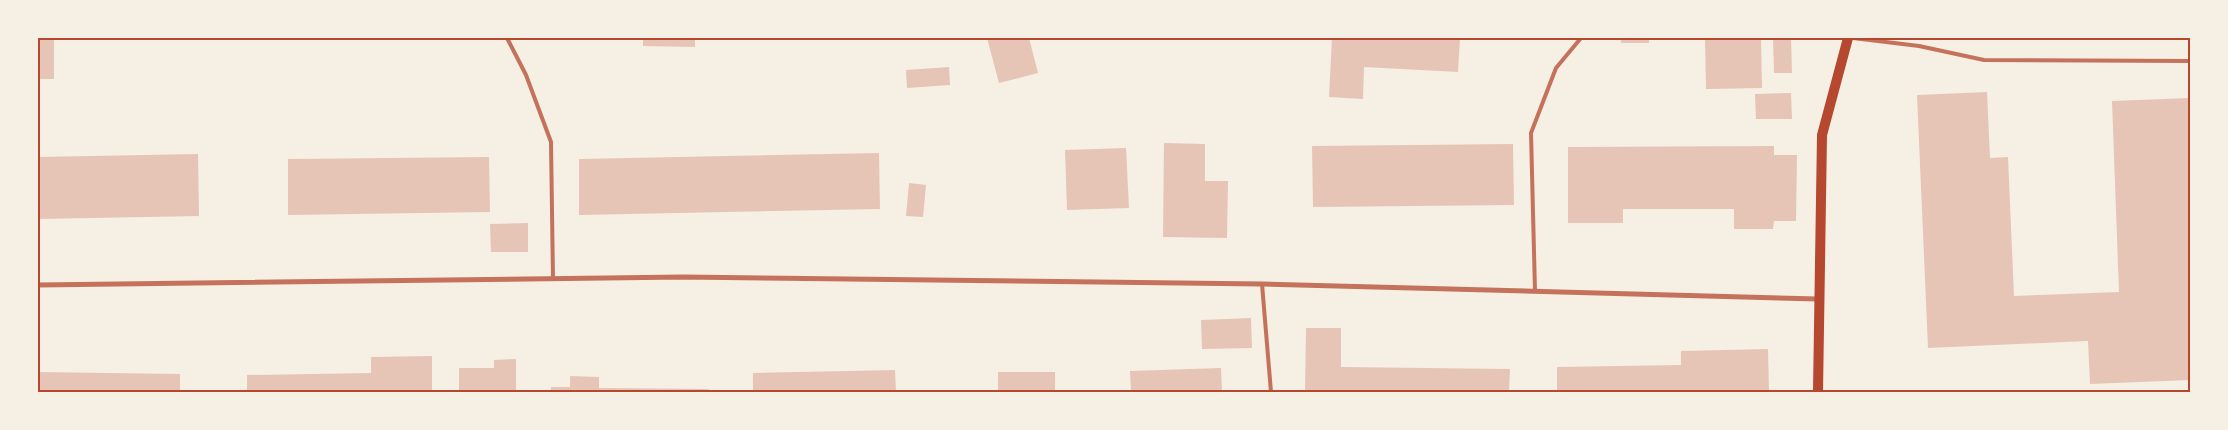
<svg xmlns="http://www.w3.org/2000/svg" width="2228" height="430" viewBox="0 0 2228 430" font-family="'IBM Plex Sans',sans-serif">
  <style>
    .building { fill: #e6c5b7 }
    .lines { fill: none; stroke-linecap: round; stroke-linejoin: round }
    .service { stroke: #c5725c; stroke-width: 4 }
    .minor { stroke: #c5725c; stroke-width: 5 }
    .secondary { stroke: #b5482f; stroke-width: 10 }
    .neatline { fill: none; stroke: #b5482f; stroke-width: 2 }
  </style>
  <rect width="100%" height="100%" fill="#f6efe4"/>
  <g class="building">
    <rect x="38" y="38" width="16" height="41"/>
    <polygon points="643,38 695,38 695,47 643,46"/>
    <polygon points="987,38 1029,38 1038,73 999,83"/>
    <polygon points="1332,38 1460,38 1458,72 1364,67 1363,99 1329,97"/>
    <rect x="1621" y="38" width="28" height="5"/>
    <polygon points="1705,38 1761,38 1762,88 1706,89"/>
    <polygon points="1773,38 1791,38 1792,73 1774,73"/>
    <polygon points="949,67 950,85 907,88 906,70"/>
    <polygon points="1987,92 1990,158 2008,157 2014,296 2119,292 2112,101 2190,98 2190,380 2090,384 2088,341 1928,348 1917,95"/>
    <polygon points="1791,93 1792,119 1756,119 1755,94"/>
    <polygon points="1164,143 1205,144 1205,181 1228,181 1227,238 1163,237"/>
    <polygon points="1513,144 1514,205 1313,207 1312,146"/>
    <polygon points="1774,146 1774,155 1797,155 1796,221 1774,221 1773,229 1734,229 1734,209 1623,209 1623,223 1568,223 1568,147"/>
    <polygon points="1126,148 1129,208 1067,210 1065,150"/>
    <polygon points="879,153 880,209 579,215 579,159"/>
    <polygon points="198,154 199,216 38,219 38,157"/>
    <polygon points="489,157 490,212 288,215 288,159"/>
    <polygon points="909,183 926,185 923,217 906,216"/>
    <polygon points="528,223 528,252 491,252 490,224"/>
    <polygon points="1251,318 1252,348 1202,349 1201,320"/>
    <polygon points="1306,328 1341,328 1341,367 1510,369 1509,392 1305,392"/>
    <polygon points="1768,349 1769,392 1557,392 1557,367 1681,365 1681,351"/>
    <polygon points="432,356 432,392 247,392 247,375 371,373 371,357"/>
    <polygon points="516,359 516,392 459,392 459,368 494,368 494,360"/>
    <polygon points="1221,368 1222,392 1131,392 1130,371"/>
    <polygon points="895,370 896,392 753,392 753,373"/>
    <polygon points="38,372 180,374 180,392 38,392"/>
    <rect x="998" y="372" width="57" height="20"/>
    <polygon points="570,376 599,377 599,388 709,389 709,392 551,392 551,387 570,387"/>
  </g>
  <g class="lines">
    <g class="service">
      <polyline points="507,38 526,75 551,142 553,279"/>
      <polyline points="1853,38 1919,46 1984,60 2190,61"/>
      <polyline points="1262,284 1271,392"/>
      <polyline points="1535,291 1531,133 1556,68 1581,38"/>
    </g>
    <polyline class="minor" points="38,285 683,277 1262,284 1818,299"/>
    <polyline class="secondary" points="1818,392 1822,135 1848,38"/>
  </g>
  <rect width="2228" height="430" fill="none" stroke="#f6efe4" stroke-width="78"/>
  <rect x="39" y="39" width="2150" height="352" class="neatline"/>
</svg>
